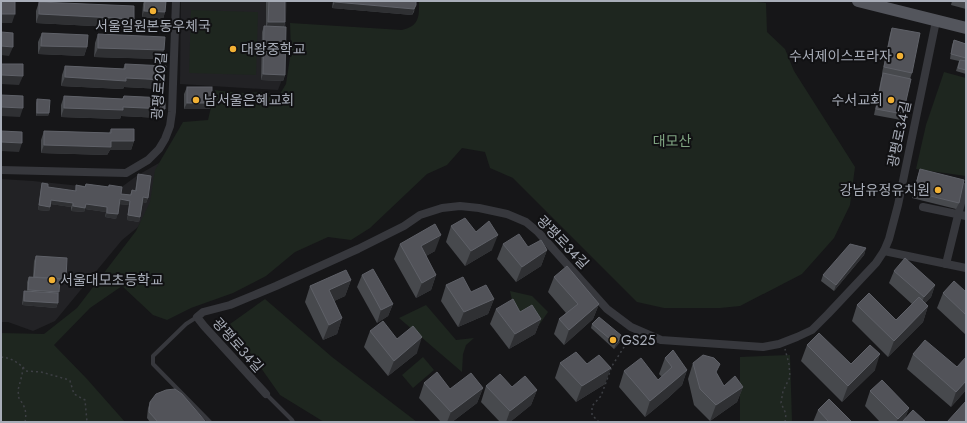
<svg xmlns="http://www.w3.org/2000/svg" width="967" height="423" viewBox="0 0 967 423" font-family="Jost,'Noto Sans KR',sans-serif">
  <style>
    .built { fill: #222225 }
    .green { fill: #1e261f }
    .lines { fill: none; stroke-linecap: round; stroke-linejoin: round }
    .path { stroke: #3d3f44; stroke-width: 1.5; stroke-dasharray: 2 3; stroke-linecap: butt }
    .lane { stroke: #37383d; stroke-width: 4 }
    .street { stroke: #37383d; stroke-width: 8 }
    .primary { stroke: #53555c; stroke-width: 12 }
    .wall { fill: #47494d }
    .shaded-wall { fill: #2f3033 }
    .building { fill: #525359; stroke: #5f6168 }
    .poi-dot { fill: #f2b134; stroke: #111113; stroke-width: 1.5 }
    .labels { text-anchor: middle; stroke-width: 4; stroke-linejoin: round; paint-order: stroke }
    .poi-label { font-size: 14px; fill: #a8adb8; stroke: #111113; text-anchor: start }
    .street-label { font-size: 14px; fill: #a8adb8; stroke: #111113 }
    .park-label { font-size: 14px; fill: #7fa381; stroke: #111113 }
  </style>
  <rect width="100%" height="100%" fill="#161618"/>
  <g class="built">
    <polygon points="181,1 287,1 283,77 278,90 180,84"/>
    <polygon points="159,163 152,202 138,227 122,240 55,321 33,331 8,322 1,322 1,179 33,181 109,189 123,186 138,175"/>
  </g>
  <g class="green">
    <path d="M419 1H748L766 3 767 32 785 49 794 71 855 167 850 205 834 238 802 274 740 306 720 308H664L637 302 513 178 490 168 485 152 462 148 447 165 427 174 370 228 351 240 328 237 295 252 266 276 233 293 191 308 167 320 153 315 122 286 90 308 54 345 87 379 125 422H1V333L44 334 77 308 136 231 150 202 155 170 183 122 208 120 215 90 221 91 244 93 261 92 280 94 286 84 291 51 290 23 402 30C405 29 409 28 412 26 420 21 419 10 419 1Z"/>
    <polygon points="191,10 258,12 256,75 189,73"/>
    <polygon points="944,72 966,78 966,176 916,169 926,125"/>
    <polygon points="510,291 532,296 548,312 539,325 514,309"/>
    <polygon points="265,299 332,357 417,422 324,422 280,395 230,324"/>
    <polygon points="426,305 456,340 474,338 466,345 463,354 462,372 399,318"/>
    <polygon points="790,355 792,422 740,422 740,357"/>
    <polygon points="423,357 434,370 413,388 402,375"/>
  </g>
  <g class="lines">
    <g class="path">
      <path d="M1 357C11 358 15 361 23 367L22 375 18 390 19 399C25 405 27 413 25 422"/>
      <polyline points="23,367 26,371 41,372 66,379 70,381 74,394 85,400 87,422"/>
      <polyline points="597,422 598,421 592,415 592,406 601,396 612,366 631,336"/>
      <polyline points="785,422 786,414 781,403 783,391 790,377 789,364 785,349"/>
    </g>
    <g class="lane">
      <polyline points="197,317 186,324 153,356 153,364 210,422"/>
      <polyline points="266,394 292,420 293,422"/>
    </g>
    <g class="street">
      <polyline points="1,170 126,173 148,160 159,149 165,139 170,126 172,112 176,1"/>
      <polyline points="923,207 966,216"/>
      <polyline points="884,251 966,268"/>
      <polyline points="946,264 965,187"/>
      <polyline points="266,394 204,326 197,317 203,312 230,305 276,286 358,249 404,226 420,215 442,208 460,206 479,208 507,214 526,222 538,232 607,309 631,327 661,340 763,347 779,344 797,337 812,330 828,314 876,263 884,251 889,239 898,205 936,21"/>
    </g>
    <polyline class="primary" points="858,1 966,28"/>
  </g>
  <g class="wall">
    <polygon points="144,1 166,1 165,12 163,19 142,17 143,4"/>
    <polygon points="266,1 285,1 285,22 284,27 285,75 283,81 261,80 262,32 264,26 266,26"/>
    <polygon points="333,1 416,1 414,12 412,15 332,8"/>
    <polygon points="952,1 966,1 966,9 951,5"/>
    <polygon points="39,2 134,19 131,28 36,23 36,11"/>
    <polygon points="892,28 912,73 910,79 903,114 901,120 874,115 881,79 883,74 882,73 890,34"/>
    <polygon points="42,33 87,47 84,56 38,54 38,42"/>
    <polygon points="98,34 161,59 94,57 95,43"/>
    <polygon points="954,40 966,44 966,74 956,71 959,61 950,59 952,45"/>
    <polygon points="125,64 165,80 162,89 124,87 123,89 61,86 62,75 65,66 123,69"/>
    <polygon points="187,87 210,109 184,109 184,94"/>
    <polygon points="64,96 122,99 124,96 161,118 121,116 120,119 61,117 61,105"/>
    <polygon points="37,99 49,113 48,116 36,116 36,103"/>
    <polygon points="111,129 134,141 131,150 110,150 107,155 41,153 41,140 44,131 109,133"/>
    <polygon points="920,169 959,203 956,209 912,198 918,175"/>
    <polygon points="138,174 148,198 146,203 143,202 139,222 127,220 129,205 119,204 116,219 105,217 106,212 85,209 84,212 71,211 71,207 51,204 49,211 38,210 41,188 42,183 48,187 75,191 76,185 85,186 86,184 108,187 109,185 121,194 130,195 132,190 135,191 137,179"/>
    <polygon points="451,226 476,232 492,250 465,266 446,242"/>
    <polygon points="400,244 435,251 426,256 436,275 431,290 416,298 394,259"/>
    <polygon points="503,244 528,247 547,250 541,266 516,282 497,259"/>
    <polygon points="866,248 864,255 834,291 821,281 823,275"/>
    <polygon points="36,256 66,279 64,283 59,283 58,303 56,308 22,305 23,296 24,291 27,291 27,282 29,277 33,277 34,261"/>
    <polygon points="894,271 935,285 931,297 925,303 928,306 923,322 888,357 852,321 857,305 896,320 912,304 889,283"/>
    <polygon points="362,275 393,304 388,316 377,323 357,287"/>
    <polygon points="554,277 599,304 593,319 564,345 554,334 559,319 566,313 548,292"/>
    <polygon points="351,280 345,296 334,301 342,318 337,334 323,340 305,302 310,286"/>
    <polygon points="446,285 494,299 488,314 458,327 441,301"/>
    <polygon points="966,292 966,335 937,308 943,293"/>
    <polygon points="496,309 520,312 541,319 535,334 509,349 490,324"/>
    <polygon points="592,324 622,336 621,341 614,349 591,328"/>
    <polygon points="370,331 397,339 417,353 388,376 364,347"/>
    <polygon points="807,345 851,364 875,370 842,402 801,361"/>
    <polygon points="913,354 957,367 966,390 951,407 907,369"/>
    <polygon points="665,358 687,370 682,385 668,398 645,417 619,387 624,371 658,380 662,377 659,374"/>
    <polygon points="560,363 587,364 605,384 576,402 555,378"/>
    <polygon points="693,363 716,373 724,386 743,387 737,402 710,421 694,405 688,379"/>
    <polygon points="424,383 450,389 483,388 477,403 452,422 441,422 419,398"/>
    <polygon points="486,386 512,387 537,390 531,405 510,422 500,422 481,402"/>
    <polygon points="870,391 909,408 905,418 926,422 880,422 865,406"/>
    <polygon points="150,402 206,422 150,422 147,418 148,408"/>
    <polygon points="818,410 852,422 813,422"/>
  </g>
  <g class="shaded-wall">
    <polygon points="335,2 416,5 412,15 332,8"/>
    <polygon points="144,11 165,12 163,19 142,17"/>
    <polygon points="1,14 15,14 12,23 1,23"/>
    <polygon points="39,14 134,19 131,28 36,23"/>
    <polygon points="268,22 285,22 283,28 266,28"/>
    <polygon points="1,46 13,47 9,56 1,55"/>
    <polygon points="41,46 87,47 84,56 38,54"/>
    <polygon points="98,48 164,50 161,59 94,57"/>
    <polygon points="263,74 285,75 283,81 261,80"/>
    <polygon points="1,75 23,76 19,85 1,84"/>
    <polygon points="65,77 126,78 165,80 162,89 124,87 123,89 61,86"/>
    <polygon points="187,103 212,103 210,109 184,109"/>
    <polygon points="1,107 23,108 20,117 1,116"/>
    <polygon points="123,107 165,109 161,118 121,116 120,119 61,117 64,108"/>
    <polygon points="37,113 49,113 48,116 36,116"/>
    <polygon points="111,141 134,141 131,150 110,150 107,155 41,153 44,145"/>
    <polygon points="1,142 22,143 19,152 1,151"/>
    <polygon points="143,197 148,198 146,203 141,202"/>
    <polygon points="120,199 130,201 129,205 118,204"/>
    <polygon points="51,200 73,203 71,207 50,204"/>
    <polygon points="86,204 107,207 106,212 85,209 84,212 71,211 73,206"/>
    <polygon points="39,205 50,207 49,211 38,210"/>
    <polygon points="107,213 118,214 116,219 105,217"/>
    <polygon points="128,215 140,217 139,222 127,220"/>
    <polygon points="441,235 435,251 415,262 421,246"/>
    <polygon points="498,235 492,250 465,266 471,251"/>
    <polygon points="866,248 864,255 834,291 836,285"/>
    <polygon points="547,250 541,266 516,282 522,267"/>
    <polygon points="436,275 431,290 416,298 422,283"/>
    <polygon points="34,277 66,279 64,283 32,281"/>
    <polygon points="351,280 345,296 324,306 329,290"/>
    <polygon points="935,285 931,297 919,310 924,297"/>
    <polygon points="28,290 59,292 57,297 26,295"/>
    <polygon points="494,299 488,314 458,327 464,312"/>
    <polygon points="24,301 58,303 56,308 22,305"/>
    <polygon points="393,304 388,316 377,323 381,310"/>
    <polygon points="599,304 593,319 564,345 569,330"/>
    <polygon points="928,306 923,322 888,357 894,341"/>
    <polygon points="342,318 337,334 323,340 329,325"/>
    <polygon points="541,319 535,334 509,349 515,334"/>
    <polygon points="622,336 621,341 614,349 616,344"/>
    <polygon points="422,337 417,353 388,376 394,361"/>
    <polygon points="880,354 875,370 842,402 848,386"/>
    <polygon points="611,368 605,384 576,402 582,386"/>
    <polygon points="687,370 682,385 668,398 645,417 650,401"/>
    <polygon points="966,381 966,390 951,407 956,392"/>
    <polygon points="743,387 737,402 710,421 716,405"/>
    <polygon points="483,388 477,403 452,422 447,422 451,412"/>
    <polygon points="537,390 531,405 510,422 506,422 510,411"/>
    <polygon points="909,408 904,422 896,422 898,419"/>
  </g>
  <g class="building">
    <rect x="1" y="1" width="14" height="13"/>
    <polygon points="145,1 166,1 165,12 144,11"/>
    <polygon points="269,1 285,1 285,22 268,22"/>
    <polygon points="335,1 416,1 416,5 414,9 335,2"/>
    <polygon points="39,2 134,6 134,19 39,14"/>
    <polygon points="264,26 286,27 285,75 263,74"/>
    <polygon points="892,28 920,33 912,73 884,67"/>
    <polygon points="1,32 13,33 13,47 1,46"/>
    <polygon points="42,33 88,35 87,47 41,46"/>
    <polygon points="98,34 165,37 164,50 98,48"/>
    <polygon points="954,40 966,44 966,58 951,54"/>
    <polygon points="960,60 966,61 966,70 958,68"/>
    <polygon points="1,64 23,64 23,76 1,75"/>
    <polygon points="125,64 166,66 165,80 126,78 126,81 65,77 65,66 125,69"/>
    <polygon points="883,73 911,79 903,114 876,109"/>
    <rect x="187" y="87" width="25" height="16"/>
    <polygon points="1,95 23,96 23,108 1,107"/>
    <polygon points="64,96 123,99 124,96 165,98 165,109 123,107 123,110 64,108"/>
    <polygon points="37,99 50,100 49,113 37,113"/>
    <polygon points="111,129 134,129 134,141 111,141 111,147 44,145 44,131 111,133"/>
    <polygon points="1,131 22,132 22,143 1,142"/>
    <polygon points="920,169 964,180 959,203 914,192"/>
    <polygon points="138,174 151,176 148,198 143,197 140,217 128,215 130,201 120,199 118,214 107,213 107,207 86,204 85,208 73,206 73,203 51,200 50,207 39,205 42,183 48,184 48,187 76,191 76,185 85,187 86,184 109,187 109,185 122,187 121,194 131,195 132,190 136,191"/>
    <polygon points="465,218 476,232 489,221 498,235 471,251 451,226"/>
    <polygon points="435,224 441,235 421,246 436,275 422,283 400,244"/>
    <polygon points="519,234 528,247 541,240 547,250 522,267 503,244"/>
    <polygon points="850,244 866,248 836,285 823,275"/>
    <polygon points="36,256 67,258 66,279 34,277"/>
    <polygon points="905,258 935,285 924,297 894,271"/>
    <polygon points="567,266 599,304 569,330 559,319 578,304 554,277"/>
    <polygon points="373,269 393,304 381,310 362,275"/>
    <polygon points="346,270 351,280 329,290 342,318 329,325 310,286"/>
    <polygon points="29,277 60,279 59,292 28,290"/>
    <polygon points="463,277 471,292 486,285 494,299 464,312 446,285"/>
    <polygon points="954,281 966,292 966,315 943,293"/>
    <polygon points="24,291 58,293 58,303 24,301"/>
    <polygon points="869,293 896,320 919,297 928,306 894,341 857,305"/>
    <polygon points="513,299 520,312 532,305 541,319 515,334 496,309"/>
    <polygon points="599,317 622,336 616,344 592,324"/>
    <polygon points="383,321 397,339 413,326 422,337 394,361 370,331"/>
    <polygon points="819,333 851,364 870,345 880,354 848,386 807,345"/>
    <polygon points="925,340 957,367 966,357 966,381 956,392 913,354"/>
    <polygon points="673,350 687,370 673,382 650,401 624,371 641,358 658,380 672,367 665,358"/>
    <polygon points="576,352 587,364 599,355 611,368 582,386 560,363"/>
    <polygon points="703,355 714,358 720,364 716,372 724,386 735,376 743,387 716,405 700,389 693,363"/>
    <polygon points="437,372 450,389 471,373 483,388 451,412 424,383"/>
    <polygon points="500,374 512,387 525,376 537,390 510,411 486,386"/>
    <polygon points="882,380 909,408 898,419 870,391"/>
    <polygon points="175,389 182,394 206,422 158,422 149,412 150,402 156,394 166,390"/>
    <polygon points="829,399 852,422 829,422 818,410"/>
    <polygon points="966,401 966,422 947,422"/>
    <polygon points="913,410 926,422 902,422"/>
  </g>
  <g class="poi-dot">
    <circle cx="153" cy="11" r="4"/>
    <circle cx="233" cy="49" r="4"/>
    <circle cx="900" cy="56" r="4"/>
    <circle cx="196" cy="100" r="4"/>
    <circle cx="891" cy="100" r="4"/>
    <circle cx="938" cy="190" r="4"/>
    <circle cx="52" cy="280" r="4"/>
    <circle cx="613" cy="340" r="4"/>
  </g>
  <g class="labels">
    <g class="poi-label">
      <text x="153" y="31" text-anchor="middle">서울일원본동우체국</text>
      <text x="241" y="54">대왕중학교</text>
      <text x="892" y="61" text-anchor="end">수서제이스프라자</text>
      <text x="204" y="105">남서울은혜교회</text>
      <text x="883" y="105" text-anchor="end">수서교회</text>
      <text x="930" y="195" text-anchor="end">강남유정유치원</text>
      <text x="60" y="285">서울대모초등학교</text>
      <text x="621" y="345">GS25</text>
    </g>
    <g class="street-label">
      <text transform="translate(159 86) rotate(-86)" y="5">광평로20길</text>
      <text transform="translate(899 134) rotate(-78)" y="5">광평로34길</text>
      <text transform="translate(563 242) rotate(46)" y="5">광평로34길</text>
      <text transform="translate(238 345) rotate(48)" y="5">광평로34길</text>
    </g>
    <g class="park-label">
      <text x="672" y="146">대모산</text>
    </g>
  </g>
  <rect width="967" height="423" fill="none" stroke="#a8adb8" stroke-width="4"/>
</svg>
